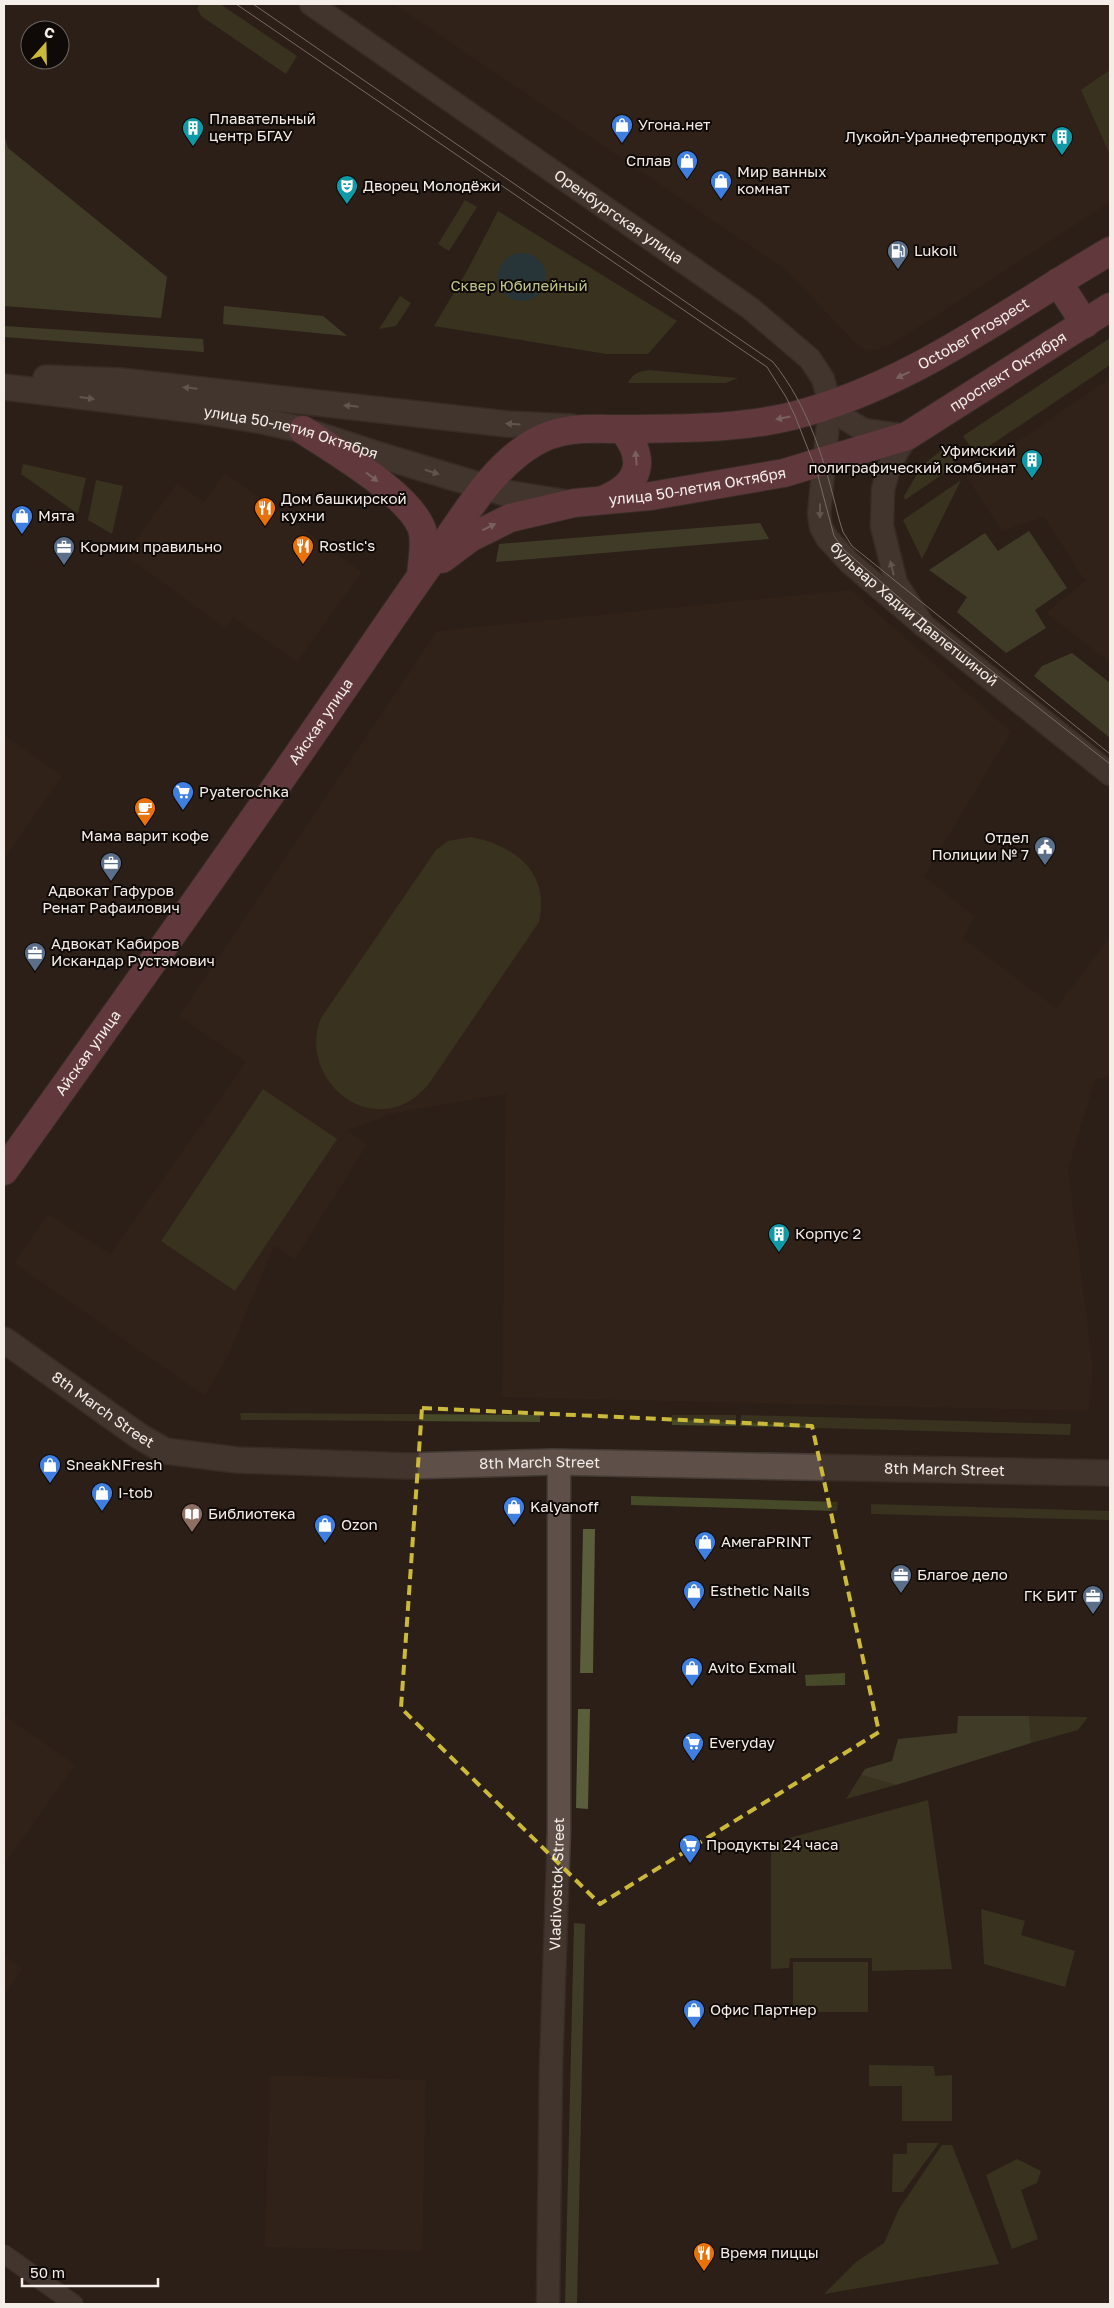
<svg xmlns="http://www.w3.org/2000/svg" width="1114" height="2308" viewBox="0 0 1114 2308" font-family="'Golos Text',sans-serif">
  <style>
    .built { fill: #37261a }
    .green { fill: #474a29 }
    .forest { fill: #5a5e3a }
    .water { fill: #25515f }
    .lines { fill: none; stroke-linecap: round; stroke-linejoin: round }
    .minor-casing { stroke: #453b36; stroke-width: 20 }
    .tertiary-casing { stroke: #453b36; stroke-width: 25 }
    .secondary-casing { stroke: #453b36; stroke-width: 28 }
    .primary-casing { stroke: #453b36; stroke-width: 30 }
    .minor { stroke: #5e5048; stroke-width: 18 }
    .tertiary { stroke: #5e5048; stroke-width: 22 }
    .secondary { stroke: #5e5048; stroke-width: 25 }
    .primary { stroke: #a35766; stroke-width: 28 }
    .tram { stroke: #d0c7c2; stroke-width: 1 }
    .oneway { fill: #d4b1b4 }
    .oneway2 { fill: #a29790 }
    .marked { fill: none; stroke: #cbb939; stroke-width: 4; stroke-dasharray: 10 6; stroke-linejoin: round }
    .labels { text-anchor: middle; stroke-width: 4; stroke-linejoin: round; paint-order: stroke }
    .poi-label { font-size: 15px; fill: #f5ede8; stroke: #0f0a07; text-anchor: start }
    .street-label { font-size: 15px; fill: #f5ede8; stroke: #0f0a07 }
    .park-label { font-size: 15px; fill: #bec586; stroke: #0f0a07 }
  </style>
  <rect width="100%" height="100%" fill="#2b1f18"/>
  <g class="built">
    <polygon points="394,4 1110,4 1110,70 1082,91 1110,155 1110,202 891,345 870,351 860,348 786,270"/>
    <polygon points="1110,378 1110,662 1046,613 1085,581 1044,517 1002,531 966,477"/>
    <polygon points="225,473 362,572 297,662 233,617 225,628 125,555 177,483 204,502"/>
    <polygon points="851,590 1011,732 924,876 974,916 963,938 1056,1008 1110,937 1110,1076 1095,1080 1068,1169 1093,1367 1089,1411 502,1397 506,1094 395,1113 347,1130 281,1236 347,1131 367,1145 295,1259 274,1246 229,1354 205,1396 14,1263 48,1214 110,1254 246,1062 179,1016 437,631"/>
    <polygon points="4,735 62,776 4,859"/>
    <polygon points="4,1715 75,1765 4,1865"/>
    <polygon points="4,1956 22,1969 4,1995"/>
    <polygon points="270,2075 426,2080 422,2251 265,2247"/>
  </g>
  <g class="green">
    <polygon points="200,4 220,4 297,56 286,74 201,16 197,8"/>
    <polygon points="1110,70 1110,155 1081,90"/>
    <polygon points="465,200 477,207 449,251 438,244"/>
    <polygon points="498,211 677,321 648,354 606,354 434,326 468,269"/>
    <polygon points="400,296 411,303 396,326 379,329"/>
    <polygon points="1110,338 1110,365 976,455 963,436"/>
    <path d="M649 370 738 378 726 383H628C633 373 638 372 649 370Z"/>
    <polygon points="945,447 956,465 905,500 904,496 922,466"/>
    <polygon points="23,464 86,478 78,514 21,474"/>
    <polygon points="96,480 123,486 112,534 88,520"/>
    <polygon points="961,480 922,559 903,520"/>
    <path d="M471 837C516 846 550 873 539 922L428 1085C419 1095 409 1103 396 1107 346 1121 301 1066 321 1018L436 850 448 841Z"/>
    <polygon points="263,1089 337,1139 235,1291 161,1241"/>
    <polygon points="240,1413 540,1415 540,1422 241,1420"/>
    <polygon points="672,1415 736,1415 736,1426 672,1425"/>
    <polygon points="741,1415 1071,1424 1070,1435 740,1426"/>
    <polygon points="631,1496 838,1502 837,1511 631,1505"/>
    <polygon points="871,1504 1110,1511 1110,1520 871,1514"/>
    <polygon points="845,1673 845,1685 806,1686 805,1675"/>
    <polygon points="1029,1716 1088,1717 1078,1730 1031,1743"/>
    <polygon points="861,1775 896,1785 846,1799"/>
    <polygon points="928,1800 952,1969 872,1971 872,1958 790,1958 789,1968 771,1969 771,1843"/>
    <polygon points="981,1909 1025,1921 1021,1935 1075,1951 1065,1987 984,1964"/>
    <rect x="793" y="1962" width="75" height="50"/>
    <polygon points="869,2065 934,2066 935,2076 952,2075 952,2121 902,2121 902,2086 869,2086"/>
    <polygon points="907,2143 939,2143 903,2192 892,2192 893,2154 907,2154"/>
    <polygon points="942,2145 952,2145 999,2264 824,2294 856,2262 884,2243 899,2209"/>
    <polygon points="1017,2159 1041,2171 1037,2183 1021,2190 1038,2239 1012,2249 986,2175"/>
  </g>
  <g class="forest">
    <polygon points="4,134 8,148 167,277 161,318 4,306"/>
    <polygon points="224,306 323,316 347,336 223,324"/>
    <polygon points="4,326 203,339 204,352 4,337"/>
    <polygon points="760,523 769,539 496,562 499,544"/>
    <polygon points="1029,531 1067,588 1035,610 1046,628 1006,653 957,612 967,597 929,570 985,533 998,551"/>
    <polygon points="1072,653 1110,683 1110,738 1034,676 1042,666"/>
    <polygon points="583,1529 595,1529 593,1673 580,1673"/>
    <polygon points="578,1709 590,1709 588,1809 576,1808"/>
    <polygon points="958,1716 1029,1716 1031,1743 896,1785 861,1775 865,1769 892,1761 898,1739 957,1733"/>
    <polygon points="574,1923 585,1924 577,2304 565,2304"/>
  </g>
  <circle class="water" cx="522" cy="277" r="24"/>
  <g class="lines">
    <g class="minor-casing">
      <polyline id="minor" points="4,2254 74,2304"/>
    </g>
    <g class="tertiary-casing">
      <g id="tertiary">
        <path id="s1" d="M311 4 750 308 810 359 823 379 830 404 847 420 864 430 907 436 891 462 883 489 882 526 896 583 923 625"/>
        <path id="s2" d="M830 404 819 514 821 527 827 538 850 563 923 625 1110 774"/>
        <path id="s3" d="M548 2304 551 2066 559 1831V1463"/>
      </g>
    </g>
    <g class="secondary-casing">
      <g id="secondary">
        <polyline points="46,378 121,381 507,424 571,427"/>
        <path id="s4" d="M4 387 196 410 263 421 303 430 382 456 505 493 568 503"/>
        <path id="s5" d="M4 1340 139 1436 165 1451 237 1460 407 1466 553 1462 1110 1473"/>
      </g>
    </g>
    <g class="primary-casing">
      <g id="primary">
        <polyline points="1058,282 1085,324"/>
        <path d="M303 430C333 450 415 497 423 533 425 547 422 562 421 575"/>
        <path d="M605 499C640 484 647 460 623 430"/>
        <path id="s6" d="M442 559 470 538 510 518 574 503 651 496 784 473 907 436 1110 307"/>
        <path id="s7" d="M4 1171C115 1015 227 859 335 701 371 649 406 596 444 544 470 507 495 465 535 442 566 424 598 430 632 429 685 428 740 429 792 416 909 387 1007 311 1110 251"/>
      </g>
    </g>
    <use href="#minor" class="minor"/>
    <use href="#tertiary" class="tertiary"/>
    <use href="#secondary" class="secondary"/>
    <use href="#primary" class="primary"/>
    <g class="tram">
      <polyline points="236,4 767,367 786,397 795,416 817,472 834,536 844,550 910,607 1110,764"/>
      <path d="M253 4 773 362C810 408 825 463 839 519L843 532 852 546 1110 754"/>
    </g>
  </g>
  <defs><path id="oneway-solid" d="M-6-.8H1V-3.2L6.5 0L1 3.2V.8H-6Z" transform="scale(1.25)"/></defs>
  <g class="oneway">
    <use href="#oneway-solid" transform="translate(903 375) rotate(155)"/>
    <use href="#oneway-solid" transform="translate(783 418) rotate(169)"/>
    <use href="#oneway-solid" transform="translate(636 458) rotate(-95)"/>
    <use href="#oneway-solid" transform="translate(372 477) rotate(37)"/>
    <use href="#oneway-solid" transform="translate(489 527) rotate(-27)"/>
  </g>
  <g class="oneway2">
    <use href="#oneway-solid" transform="translate(190 388) rotate(-174)"/>
    <use href="#oneway-solid" transform="translate(87 398) rotate(8)"/>
    <use href="#oneway-solid" transform="translate(351 406) rotate(-174)"/>
    <use href="#oneway-solid" transform="translate(513 424) rotate(-176)"/>
    <use href="#oneway-solid" transform="translate(432 472) rotate(17)"/>
    <use href="#oneway-solid" transform="translate(820 511) rotate(91)"/>
    <use href="#oneway-solid" transform="translate(892 568) rotate(-104)"/>
  </g>
  <path d="M0 0H1114V2308H0ZM422 1408 812 1426 879 1732 600 1904 401 1708Z" fill="#2b1f18" fill-opacity=".55" fill-rule="evenodd"/>
  <path class="marked" d="M422 1408 812 1426 879 1732 600 1904 401 1708Z"/>
  <defs>
    <g id="shop-pin" transform="scale(1.125)"><path d="M0 17L-7.5 6A9.5 9.5 0 1 1 7.5 6Z" fill="#3f7fe0" stroke="#0f0a07"/><path d="M-5-2.5h2.3a2.7 3.5 0 0 1 5.4 0H5L5.5 6h-11ZM-1.5-2.5h3a1.5 2.3 0 0 0-3 0Z" fill="#fff"/></g>
    <g id="building-pin" transform="scale(1.125)"><path d="M0 17L-7.5 6A9.5 9.5 0 1 1 7.5 6Z" fill="#0f9aa8" stroke="#0f0a07"/><path d="M-4-6H4V6H1V3H-1V6H-4ZM-2.5-4.3h1.7v1.8h-1.7ZM.8-4.3h1.7v1.8H.8ZM-2.5-1h1.7V.8h-1.7ZM.8-1h1.7V.8H.8Z" fill="#fff"/></g>
    <g id="theatre-pin" transform="scale(1.125)"><path d="M0 17L-7.5 6A9.5 9.5 0 1 1 7.5 6Z" fill="#0f9aa8" stroke="#0f0a07"/><path d="M-5-5.5Q0-4 5-5.5V0Q5 5 0 6Q-5 5-5 0ZM-3.3-2.5H-1v1.5H-3.3ZM1-2.5H3.3v1.5H1ZM-2.8 1Q0 5.5 2.8 1Z" fill="#fff"/></g>
    <g id="fuel-pin" transform="scale(1.125)"><path d="M0 17L-7.5 6A9.5 9.5 0 1 1 7.5 6Z" fill="#5c6f8a" stroke="#0f0a07"/><path d="M-5.5-6h7V0h2V4h1.3V-2.5L3-4.5l.8-.8L6-3V5H2.5V1h-1V6h-7ZM-4.2-4.7v3.2H.2V-4.7Z" fill="#fff"/></g>
    <g id="restaurant-pin" transform="scale(1.125)"><path d="M0 17L-7.5 6A9.5 9.5 0 1 1 7.5 6Z" fill="#e8710a" stroke="#0f0a07"/><path d="M-5-6h1v4h1v-4h1v4h1v-4h1v5L-1.5 .5V6h-2V.5L-5-1ZM5-6V6H3V1.5H1.5Q1.5-4 5-6Z" fill="#fff"/></g>
    <g id="office-pin" transform="scale(1.125)"><path d="M0 17L-7.5 6A9.5 9.5 0 1 1 7.5 6Z" fill="#5c6f8a" stroke="#0f0a07"/><path d="M-6-3h4V-5.5h4V-3h4V5H-6ZM-1-4.5V-3h2v-1.5ZM-6 0V1H6V0Z" fill="#fff"/></g>
    <g id="supermarket-pin" transform="scale(1.125)"><path d="M0 17L-7.5 6A9.5 9.5 0 1 1 7.5 6Z" fill="#3f7fe0" stroke="#0f0a07"/><path d="M-6-5.5h2.5l.6 2H6L4.5 2H-2.5L-4.4-4H-6ZM-1.5 3.2a1.3 1.3 0 1 0 .1 0ZM3 3.2a1.3 1.3 0 1 0 .1 0Z" fill="#fff"/></g>
    <g id="cafe-pin" transform="scale(1.125)"><path d="M0 17L-7.5 6A9.5 9.5 0 1 1 7.5 6Z" fill="#e8710a" stroke="#0f0a07"/><path d="M-5.5-4.5H6V0H3Q3 3.5 0 3.5H-2.5Q-5.5 3.5-5.5 0ZM3-3.2v2h1.7v-2ZM-6 4.5H4V6H-6Z" fill="#fff"/></g>
    <g id="civic-pin" transform="scale(1.125)"><path d="M0 17L-7.5 6A9.5 9.5 0 1 1 7.5 6Z" fill="#5c6f8a" stroke="#0f0a07"/><path d="M-.6-6.5H3V-4.5H.6V-3L4-1V1h2V6H-6V1h2V-1L-.6-3ZM-1.2 2.5V6h2.4V2.5Z" fill="#fff"/></g>
    <g id="library-pin" transform="scale(1.125)"><path d="M0 17L-7.5 6A9.5 9.5 0 1 1 7.5 6Z" fill="#8d6e63" stroke="#0f0a07"/><path d="M-6-4Q-3-5.5-.7-3.5V5Q-3 3-6 4ZM6-4Q3-5.5 .7-3.5V5Q3 3 6 4Z" fill="#fff"/></g>
  </defs>
  <g fill-rule="evenodd">
    <use href="#shop-pin" x="622" y="125"/>
    <use href="#building-pin" x="193" y="128"/>
    <use href="#building-pin" x="1062" y="137"/>
    <use href="#shop-pin" x="687" y="161"/>
    <use href="#shop-pin" x="721" y="181"/>
    <use href="#theatre-pin" x="347" y="186"/>
    <use href="#fuel-pin" x="898" y="251"/>
    <use href="#building-pin" x="1032" y="460"/>
    <use href="#restaurant-pin" x="265" y="508"/>
    <use href="#shop-pin" x="22" y="516"/>
    <use href="#restaurant-pin" x="303" y="546"/>
    <use href="#office-pin" x="64" y="547"/>
    <use href="#supermarket-pin" x="183" y="792"/>
    <use href="#cafe-pin" x="145" y="808"/>
    <use href="#civic-pin" x="1045" y="847"/>
    <use href="#office-pin" x="111" y="863"/>
    <use href="#office-pin" x="35" y="953"/>
    <use href="#building-pin" x="779" y="1234"/>
    <use href="#shop-pin" x="50" y="1465"/>
    <use href="#shop-pin" x="102" y="1493"/>
    <use href="#shop-pin" x="514" y="1507"/>
    <use href="#library-pin" x="192" y="1514"/>
    <use href="#shop-pin" x="325" y="1525"/>
    <use href="#shop-pin" x="705" y="1542"/>
    <use href="#office-pin" x="901" y="1575"/>
    <use href="#shop-pin" x="694" y="1591"/>
    <use href="#office-pin" x="1093" y="1596"/>
    <use href="#shop-pin" x="692" y="1668"/>
    <use href="#supermarket-pin" x="693" y="1743"/>
    <use href="#supermarket-pin" x="690" y="1845"/>
    <use href="#shop-pin" x="694" y="2010"/>
    <use href="#restaurant-pin" x="704" y="2253"/>
  </g>
  <g class="labels">
    <g class="poi-label">
      <text x="209" y="124">Плавательный<tspan x="209" dy="17">центр БГАУ</tspan></text>
      <text x="638" y="130">Угона.нет</text>
      <text x="1046" y="142" text-anchor="end">Лукойл-Уралнефтепродукт</text>
      <text x="671" y="166" text-anchor="end">Сплав</text>
      <text x="737" y="177">Мир ванных<tspan x="737" dy="17">комнат</tspan></text>
      <text x="363" y="191">Дворец Молодёжи</text>
      <text x="914" y="256">Lukoil</text>
      <text x="1016" y="456" text-anchor="end">Уфимский<tspan x="1016" dy="17">полиграфический комбинат</tspan></text>
      <text x="281" y="504">Дом башкирской<tspan x="281" dy="17">кухни</tspan></text>
      <text x="38" y="521">Мята</text>
      <text x="319" y="551">Rostic's</text>
      <text x="80" y="552">Кормим правильно</text>
      <text x="199" y="797">Pyaterochka</text>
      <text x="145" y="841" text-anchor="middle">Мама варит кофе</text>
      <text x="1029" y="843" text-anchor="end">Отдел<tspan x="1029" dy="17">Полиции № 7</tspan></text>
      <text x="111" y="896" text-anchor="middle">Адвокат Гафуров<tspan x="111" dy="17">Ренат Рафаилович</tspan></text>
      <text x="51" y="949">Адвокат Кабиров<tspan x="51" dy="17">Искандар Рустэмович</tspan></text>
      <text x="795" y="1239">Корпус 2</text>
      <text x="66" y="1470">SneakNFresh</text>
      <text x="118" y="1498">I-tob</text>
      <text x="530" y="1512">Kalyanoff</text>
      <text x="208" y="1519">Библиотека</text>
      <text x="341" y="1530">Ozon</text>
      <text x="721" y="1547">АмегаPRINT</text>
      <text x="917" y="1580">Благое дело</text>
      <text x="710" y="1596">Esthetic Nails</text>
      <text x="1077" y="1601" text-anchor="end">ГК БИТ</text>
      <text x="708" y="1673">Avito Exmail</text>
      <text x="709" y="1748">Everyday</text>
      <text x="706" y="1850">Продукты 24 часа</text>
      <text x="710" y="2015">Офис Партнер</text>
      <text x="720" y="2258">Время пиццы</text>
    </g>
    <g class="street-label">
      <text dy="5" stroke="none"><textPath href="#s1" startOffset="374">Оренбургская улица</textPath></text>
      <text dy="5" stroke="none"><textPath href="#s7" startOffset="1364">October Prospect</textPath></text>
      <text dy="5" stroke="none"><textPath href="#s6" startOffset="606">проспект Октября</textPath></text>
      <text dy="5" stroke="none"><textPath href="#s4" startOffset="291">улица 50-летия Октября</textPath></text>
      <text dy="5" stroke="none"><textPath href="#s6" startOffset="270">улица 50-летия Октября</textPath></text>
      <text dy="5" stroke="none"><textPath href="#s2" startOffset="252">бульвар Хадии Давлетшиной</textPath></text>
      <text dy="5" stroke="none"><textPath href="#s7" startOffset="550">Айская улица</textPath></text>
      <text dy="5" stroke="none"><textPath href="#s7" startOffset="145">Айская улица</textPath></text>
      <text dy="5" stroke="none"><textPath href="#s5" startOffset="121">8th March Street</textPath></text>
      <text dy="5" stroke="none"><textPath href="#s5" startOffset="571">8th March Street</textPath></text>
      <text dy="5" stroke="none"><textPath href="#s5" startOffset="976">8th March Street</textPath></text>
      <text dy="5" stroke="none"><textPath href="#s3" startOffset="420">Vladivostok Street</textPath></text>
    </g>
    <g class="park-label">
      <text x="519" y="291">Сквер Юбилейный</text>
    </g>
  </g>
  <rect width="1114" height="2308" fill="none" stroke="#f5ede8" stroke-width="10"/>
  <g transform="translate(45 45) rotate(20)"><circle r="24" fill="#0f0a07" stroke="#6b6561"/>
  <path d="M0-4L9 19L0 12L-9 19Z" fill="#cbb939"/>
  <text y="-8" font-size="14" font-weight="bold" text-anchor="middle" fill="#f5ede8">С</text>
  </g>
  <path d="M22 2278v8h136v-8" fill="none" stroke="#f5ede8" stroke-width="2.5"/>
  <text x="30" y="2278" font-size="15" fill="#f5ede8" stroke="#0f0a07" stroke-width="4" paint-order="stroke">50 m</text>
</svg>
